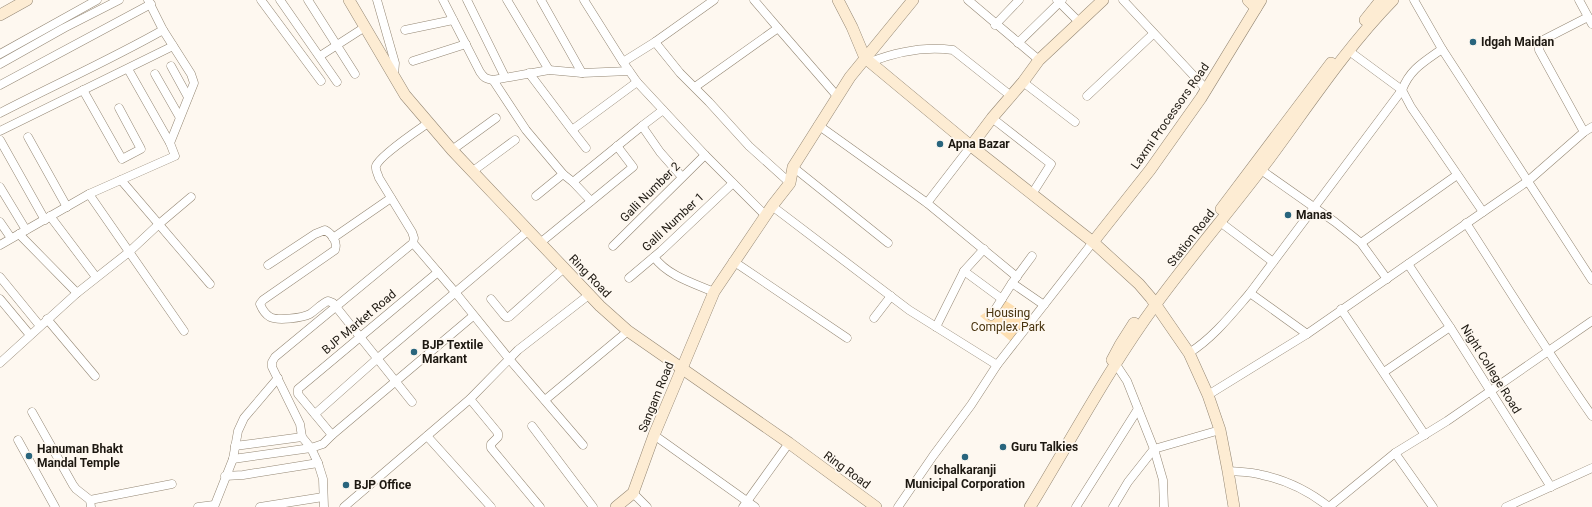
<svg xmlns="http://www.w3.org/2000/svg" width="1592" height="507" viewBox="0 0 1592 507" font-family="Roboto,sans-serif">
  <style>
    .green { fill: #fedfb1 }
    .lines { fill: none; stroke-linecap: round; stroke-linejoin: round }
    .street-casing { stroke: #948774; stroke-width: 9 }
    .secondary-casing { stroke: #948774; stroke-width: 12 }
    .street { stroke: #fff; stroke-width: 8 }
    .secondary { stroke: #fdecd3; stroke-width: 11 }
    .poi-dot { fill: #29657d; stroke: #fef8f0; stroke-width: 1.5 }
    .labels { text-anchor: middle; stroke-width: 3.5; stroke-linejoin: round; paint-order: stroke }
    .poi-label { font-size: 12px; font-weight: bold; fill: #1d1811; stroke: #fef8f0; text-anchor: start }
    .street-label { font-size: 12px; fill: #1d1811; stroke: #fef8f0 }
    .park-label { font-size: 12px; fill: #49340f; stroke: #fef8f0 }
  </style>
  <rect width="100%" height="100%" fill="#fef8f0"/>
  <polygon class="green" points="1000,297 1034,319 1014,344 980,316 995,306"/>
  <g class="lines">
    <g class="street-casing">
      <g id="street">
        <polyline points="261,0 321,81"/>
        <polyline points="280,0 337,82"/>
        <polyline points="308,0 355,74"/>
        <polyline points="377,0 395,63 394,75"/>
        <path d="M443 0 480 72C484 78 486 79 493 80L549 70 582 73 629 71"/>
        <polyline points="467,0 505,77"/>
        <polyline points="507,0 549,70"/>
        <polyline points="541,0 582,73"/>
        <polyline points="584,0 623,62 637,82 705,155 766,216"/>
        <polyline points="754,0 778,28"/>
        <polyline points="968,0 1039,60"/>
        <polyline points="1057,0 1079,22"/>
        <polyline points="1123,0 1207,90"/>
        <polyline points="1414,0 1442,49 1592,280"/>
        <polyline points="1579,0 1592,24"/>
        <polyline points="995,25 1019,0"/>
        <polyline points="405,30 453,20"/>
        <polyline points="655,42 680,73 709,102 749,146 790,183"/>
        <polyline points="1018,43 1062,0"/>
        <polyline points="1349,51 1402,90 1411,107 1483,212"/>
        <polyline points="0,54 97,0"/>
        <polyline points="320,56 365,27"/>
        <polyline points="413,61 466,44"/>
        <polyline points="623,62 655,42 714,0"/>
        <path d="M870 62C896 52 926 46 953 50L1011 96"/>
        <polyline points="0,64 64,28 119,0"/>
        <polyline points="171,66 188,97"/>
        <polyline points="128,69 170,143"/>
        <polyline points="529,73 572,130 637,82"/>
        <polyline points="155,74 179,116"/>
        <polyline points="493,80 526,130 563,174 573,182 591,201"/>
        <polyline points="1023,82 1075,122"/>
        <polyline points="0,85 151,4"/>
        <polyline points="695,87 778,28 837,96"/>
        <polyline points="83,90 122,159 141,149 119,108"/>
        <polyline points="1087,96 1153,34"/>
        <polyline points="663,110 642,126 660,152 682,177"/>
        <path d="M0 113C54 85 110 60 163 30"/>
        <polyline points="992,118 1051,164 1032,194"/>
        <polyline points="818,125 927,203 1017,277"/>
        <polyline points="572,130 586,148"/>
        <polyline points="0,131 173,46"/>
        <polyline points="1584,132 1539,50 1539,44 1543,40 1588,17"/>
        <polyline points="28,137 67,207"/>
        <polyline points="0,140 45,220"/>
        <polyline points="452,150 496,118"/>
        <polyline points="793,167 888,243"/>
        <polyline points="1261,170 1335,222 1361,243 1387,279"/>
        <polyline points="473,171 515,140"/>
        <polyline points="121,180 210,284"/>
        <polyline points="573,182 642,126"/>
        <polyline points="0,187 26,230"/>
        <polyline points="89,194 184,331"/>
        <polyline points="536,196 563,174"/>
        <polyline points="927,203 971,146"/>
        <polyline points="772,206 909,310 997,365"/>
        <polyline points="50,216 96,277"/>
        <polyline points="0,222 11,238"/>
        <polyline points="1220,222 1273,262"/>
        <path d="M1466 223C1508 288 1548 353 1592 416"/>
        <polyline points="19,234 77,293"/>
        <polyline points="333,238 391,198"/>
        <polyline points="413,243 455,292 510,360 583,445"/>
        <polyline points="540,243 633,167 617,146"/>
        <polyline points="1361,243 1457,175"/>
        <polyline points="0,245 89,194 175,156 170,143 194,83 191,74 163,30 148,0"/>
        <polyline points="613,246 705,155"/>
        <path d="M654 257C668 276 693 283 714 292"/>
        <polyline points="733,261 847,338"/>
        <polyline points="1408,264 1450,327 1551,487"/>
        <path d="M268 265 315 234 325 230C332 234 338 242 335 250L263 300 260 304C262 309 265 314 270 317 278 321 302 318 310 314 316 310 321 304 328 301L333 303 412 402"/>
        <polyline points="964,271 1002,299"/>
        <polyline points="438,272 298,389 298,394 332,435 473,316"/>
        <polyline points="0,277 40,326"/>
        <polyline points="629,278 661,251 733,183"/>
        <polyline points="1012,283 1044,305"/>
        <path d="M1250 293 1402 90C1410 69 1424 62 1442 49"/>
        <polyline points="0,299 30,335"/>
        <polyline points="491,299 504,315 506,317 509,317 564,268"/>
        <polyline points="1341,309 1425,435"/>
        <polyline points="991,316 1012,283 1032,256"/>
        <polyline points="874,318 891,296"/>
        <polyline points="47,319 95,376"/>
        <polyline points="936,327 964,271 984,249"/>
        <path d="M1189 353C1213 338 1231 315 1250 293L1307 334"/>
        <polyline points="0,363 77,293 129,252 159,224 191,197"/>
        <polyline points="1384,372 1450,327"/>
        <polyline points="1208,395 1307,334 1483,212 1528,181 1584,132 1592,127"/>
        <polyline points="470,399 498,433 498,437 491,444 491,448 540,507"/>
        <polyline points="545,400 628,331"/>
        <polyline points="32,412 73,485 76,489 90,500 91,507"/>
        <polyline points="315,414 378,358 529,230"/>
        <polyline points="532,426 593,507"/>
        <polyline points="654,435 755,507"/>
        <polyline points="427,436 491,507"/>
        <polyline points="18,440 55,507"/>
        <polyline points="235,446 302,437"/>
        <polyline points="1395,453 1433,507"/>
        <polyline points="233,459 311,448 323,444 332,435"/>
        <path d="M1228 471C1240 472 1252 472 1262 475 1286 480 1310 492 1329 507"/>
        <polyline points="225,476 243,475 318,463"/>
        <polyline points="633,493 647,507"/>
        <polyline points="90,500 172,484"/>
        <polyline points="198,507 214,505"/>
        <polyline points="214,507 233,459 238,431 244,418 278,378"/>
        <polyline points="260,507 323,497"/>
        <path d="M324 507 323 479 318 463 311 448 302 437 300 424 272 367V362L275 357 413 243 414 238 412 232 379 178C378 174 375 170 376 166 379 156 418 130 428 123"/>
        <polyline points="344,507 470,399 518,350 590,294"/>
        <polyline points="743,507 789,443"/>
        <polyline points="898,507 933,456 971,405 997,365 1093,242"/>
        <polyline points="1076,507 1138,409"/>
        <polyline points="1113,507 1128,482 1154,449 1127,381 1113,360"/>
        <polyline points="1164,507 1163,480 1154,449 1220,430"/>
        <polyline points="1329,507 1395,453 1447,421 1592,321"/>
        <polyline points="1506,507 1592,468"/>
      </g>
    </g>
    <g class="secondary-casing">
      <g id="secondary">
        <polyline points="349,0 405,95 452,150 600,306 628,331 789,443 876,507"/>
        <polyline points="838,0 852,27 865,58 971,146 1093,242 1139,284 1151,298 1189,353 1208,395 1220,430 1228,471 1234,507"/>
        <polyline points="1248,0 1256,8"/>
        <polyline points="0,15 27,0"/>
        <polyline points="1365,20 1381,0"/>
        <polyline points="971,146 992,118 1023,82 1039,60 1103,0"/>
        <polyline points="1221,209 1331,63"/>
        <polyline points="1093,242 1150,170 1201,98 1261,0"/>
        <polyline points="1112,360 1120,345 1134,323"/>
        <polyline points="616,507 633,493 654,435 714,292 772,206 790,183 793,167 850,77 913,0"/>
        <path d="M1030 507C1071 440 1109 368 1156 304 1191 256 1230 211 1266 163 1307 108 1345 49 1393 0"/>
      </g>
    </g>
    <use href="#street" class="street"/>
    <use href="#secondary" class="secondary"/>
  </g>
  <g class="poi-dot">
    <circle cx="1473" cy="42" r="4"/>
    <circle cx="940" cy="144" r="4"/>
    <circle cx="1288" cy="215" r="4"/>
    <circle cx="414" cy="352" r="4"/>
    <circle cx="1003" cy="447" r="4"/>
    <circle cx="29" cy="456" r="4"/>
    <circle cx="965" cy="457" r="4"/>
    <circle cx="346" cy="485" r="4"/>
  </g>
  <g class="labels">
    <g class="poi-label">
      <text x="1481" y="46">Idgah Maidan</text>
      <text x="948" y="148">Apna Bazar</text>
      <text x="1296" y="219">Manas</text>
      <text x="422" y="349">BJP Textile<tspan x="422" dy="14">Markant</tspan></text>
      <text x="1011" y="451">Guru Talkies</text>
      <text x="37" y="453">Hanuman Bhakt<tspan x="37" dy="14">Mandal Temple</tspan></text>
      <text x="965" y="474" text-anchor="middle">Ichalkaranji<tspan x="965" dy="14">Municipal Corporation</tspan></text>
      <text x="354" y="489">BJP Office</text>
    </g>
    <g class="street-label">
      <text transform="translate(1170 116) rotate(-55)" y="4">Laxmi Processors Road</text>
      <text transform="translate(650 192) rotate(-45)" y="4">Galli Number 2</text>
      <text transform="translate(673 222) rotate(-43)" y="4">Galli Number 1</text>
      <text transform="translate(1191 238) rotate(-52)" y="4">Station Road</text>
      <text transform="translate(590 276) rotate(46)" y="4">Ring Road</text>
      <text transform="translate(359 322) rotate(-40)" y="4">BJP Market Road</text>
      <text transform="translate(1491 369) rotate(58)" y="4">Night College Road</text>
      <text transform="translate(656 397) rotate(-68)" y="4">Sangam Road</text>
      <text transform="translate(847 470) rotate(36)" y="4">Ring Road</text>
    </g>
    <g class="park-label">
      <text x="1008" y="317">Housing<tspan x="1008" dy="14">Complex Park</tspan></text>
    </g>
  </g>
</svg>
